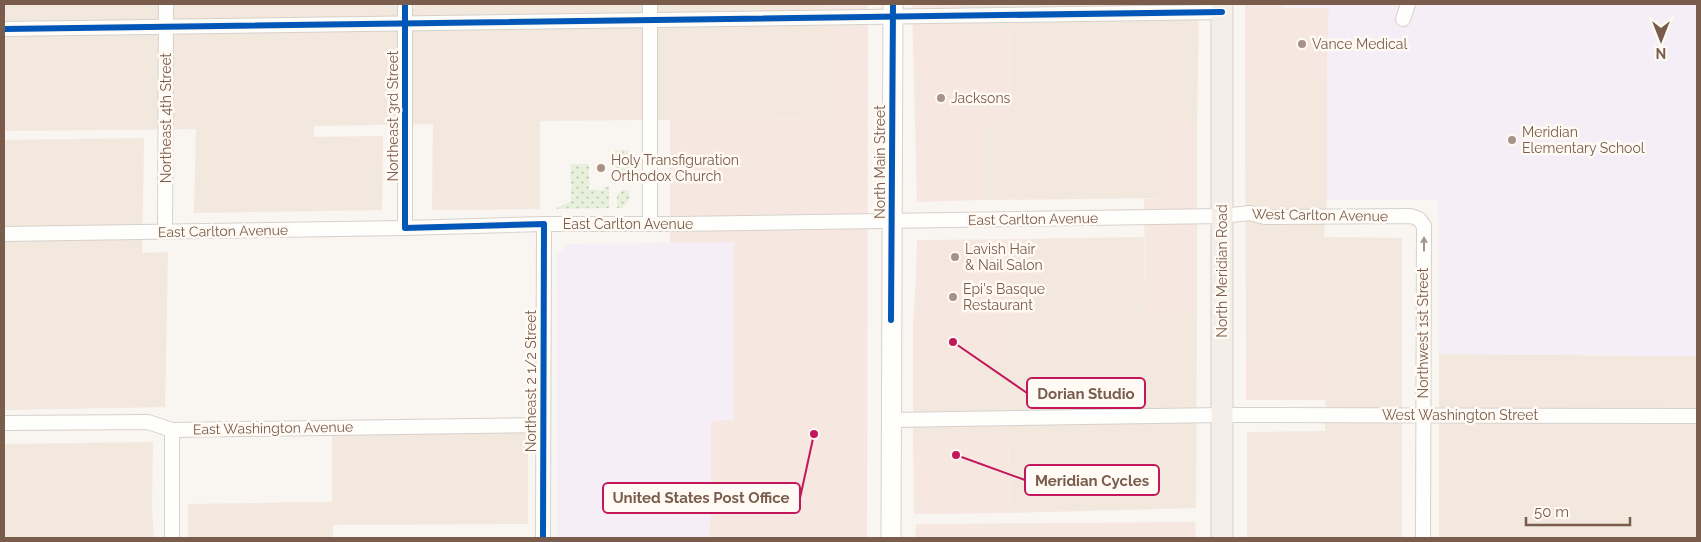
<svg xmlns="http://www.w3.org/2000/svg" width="1701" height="542" viewBox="0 0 1701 542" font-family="Raleway,sans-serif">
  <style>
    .residential { fill: #f2e8de }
    .commercial { fill: #f6e8e1 }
    .education { fill: #f6eef6 }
    .grass { fill: url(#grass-dots) }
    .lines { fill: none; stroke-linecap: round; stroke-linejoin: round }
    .street-casing { stroke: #d7d1cb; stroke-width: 16 }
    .secondary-casing { stroke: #d9d2cb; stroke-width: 21 }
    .primary-casing { stroke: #dad1cc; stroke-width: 23 }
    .street { stroke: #fefefd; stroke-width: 14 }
    .secondary { stroke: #fefefd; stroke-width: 19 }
    .primary { stroke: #f3eee8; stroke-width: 21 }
    .cycleway-casing { stroke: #fffaf3; stroke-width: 9 }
    .cycleway { stroke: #0057b8; stroke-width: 6 }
    .oneway { fill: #a8958b }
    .poi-dot { fill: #a69286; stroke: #fffaf3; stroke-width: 2 }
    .labels { text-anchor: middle; stroke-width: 5; stroke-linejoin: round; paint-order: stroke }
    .poi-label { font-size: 14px; fill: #7a5c4d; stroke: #fffaf3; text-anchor: start }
    .street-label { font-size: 14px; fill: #7a5c4d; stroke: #fffaf3 }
    .leader { fill: none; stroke: #c2185b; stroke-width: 2 }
    .callout-dot { fill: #c2185b; stroke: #fffaf3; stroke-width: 2 }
    .callout { fill: #fffaf3; stroke: #c2185b; stroke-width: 2 }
    .callout-label { font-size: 15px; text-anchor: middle; font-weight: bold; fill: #7a5c4d }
  </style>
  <defs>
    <pattern id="grass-dots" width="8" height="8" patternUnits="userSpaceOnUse" patternTransform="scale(1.25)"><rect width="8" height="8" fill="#e7f0db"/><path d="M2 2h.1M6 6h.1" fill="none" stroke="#c0c6b4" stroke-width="1.8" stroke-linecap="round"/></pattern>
  </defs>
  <rect width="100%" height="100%" fill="#f9f5f0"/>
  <g class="residential">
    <polygon points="4,4 826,4 826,118 540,121 540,209 432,210 433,124 314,126 314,137 383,136 382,210 194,213 196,129 4,131"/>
    <polygon points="959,4 1199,4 1197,122 1163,122 1162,198 983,200 983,126 1010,125 1011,29 959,29"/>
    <polygon points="1245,80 1327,80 1327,200 1324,237 1402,238 1402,538 1247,538 1247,432 1325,431 1326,355 1246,355"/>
    <polygon points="144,138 142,253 168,252 165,407 4,410 4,140"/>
    <polygon points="1144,237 1145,312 1197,312 1196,508 1010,513 1008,433 913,435 913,363 1011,363 1011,324 1029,323 1029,239"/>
    <polygon points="1439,354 1697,356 1697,538 1439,538"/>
    <polygon points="528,433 528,524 333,525 333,538 188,538 188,504 332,502 332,434"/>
    <polygon points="153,442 152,505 154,538 4,538 4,444"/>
  </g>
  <g class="commercial">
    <polygon points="826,4 868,4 867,538 710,538 711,420 733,420 670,243 670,119 826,118"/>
    <polygon points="912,4 959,4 960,29 1011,28 1010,125 983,126 983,200 917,202"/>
    <polygon points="1245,4 1283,4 1284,8 1329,8 1327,80 1245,80"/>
    <polygon points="1163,122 1197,122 1197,312 1145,312 1144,199 1162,198"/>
    <polygon points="1029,239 1029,324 1011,324 1011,363 913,363 913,324 916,277 917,240"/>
    <rect x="1246" y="355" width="80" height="45"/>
    <polygon points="1008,433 1010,513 914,514 913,435"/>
    <polygon points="1195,522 1196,538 915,538 916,524"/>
  </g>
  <g class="education">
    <polygon points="1283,4 1697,4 1697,356 1439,354 1438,200 1327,200 1327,80 1329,8 1283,8"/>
    <polygon points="734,242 734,420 711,421 710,538 557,538 557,255 568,244"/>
  </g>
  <g class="grass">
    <rect x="615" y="150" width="14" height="21"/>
    <polygon points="571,164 589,164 589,190 604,190 604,187 609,187 609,208 555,209 571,201"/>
    <polygon points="622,190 629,190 629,200 622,208 617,208 617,195"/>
  </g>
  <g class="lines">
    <g class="street-casing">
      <g id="street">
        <polyline points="1403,19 1408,4"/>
        <polyline points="4,29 1222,12"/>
        <polyline points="650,224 650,4"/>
        <polyline points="405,228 405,4"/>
        <polyline points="165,231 166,4"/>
        <polyline points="4,234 405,228 544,224 676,224 1222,216 1250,213 1265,217 1411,216 1419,219 1424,226 1423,538"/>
        <polyline points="891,420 1222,415 1697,416"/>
        <polyline points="4,423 148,422 172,430 543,425"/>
        <polyline points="172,538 172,430"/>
        <polyline points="543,538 544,224"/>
      </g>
    </g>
    <g class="secondary-casing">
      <polyline id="secondary" points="891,538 893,4"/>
    </g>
    <g class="primary-casing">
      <polyline id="primary" points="1222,538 1222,4"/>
    </g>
    <use href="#street" class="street"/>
    <use href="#secondary" class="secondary"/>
    <use href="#primary" class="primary"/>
    <g class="cycleway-casing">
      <g id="cycleway">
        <polyline points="405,4 405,228 544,224 543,538"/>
        <polyline points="4,29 1222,12"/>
        <polyline points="891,320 893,4"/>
      </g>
    </g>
    <use href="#cycleway" class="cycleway"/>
  </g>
  <defs><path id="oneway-solid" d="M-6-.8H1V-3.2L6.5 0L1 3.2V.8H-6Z" transform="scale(1.25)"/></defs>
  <use class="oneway" href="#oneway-solid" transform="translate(1424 244) rotate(-90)"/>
  <g class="poi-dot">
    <circle cx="1302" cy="44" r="5"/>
    <circle cx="941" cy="98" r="5"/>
    <circle cx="1512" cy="140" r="5"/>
    <circle cx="601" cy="168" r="5"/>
    <circle cx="955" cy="257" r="5"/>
    <circle cx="953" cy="297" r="5"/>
  </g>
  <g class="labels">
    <g class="poi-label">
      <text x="1312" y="49">Vance Medical</text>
      <text x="951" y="103">Jacksons</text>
      <text x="1522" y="137">Meridian<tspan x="1522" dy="16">Elementary School</tspan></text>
      <text x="611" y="165">Holy Transfiguration<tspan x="611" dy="16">Orthodox Church</tspan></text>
      <text x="965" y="254">Lavish Hair<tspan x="965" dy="16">&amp; Nail Salon</tspan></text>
      <text x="963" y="294">Epi's Basque<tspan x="963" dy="16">Restaurant</tspan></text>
    </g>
    <g class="street-label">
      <text transform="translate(393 116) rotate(-90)" y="5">Northeast 3rd Street</text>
      <text transform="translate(166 118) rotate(-90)" y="5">Northeast 4th Street</text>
      <text transform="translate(880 162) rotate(-90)" y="5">North Main Street</text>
      <text transform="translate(1320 215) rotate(1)" y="5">West Carlton Avenue</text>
      <text transform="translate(1033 219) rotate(-1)" y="5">East Carlton Avenue</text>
      <text x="628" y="229">East Carlton Avenue</text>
      <text transform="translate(223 231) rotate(-1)" y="5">East Carlton Avenue</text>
      <text transform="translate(1222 271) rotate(-90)" y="5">North Meridian Road</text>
      <text transform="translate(1423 333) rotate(-90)" y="5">Northwest 1st Street</text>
      <text transform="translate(531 381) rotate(-90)" y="5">Northeast 2 1/2 Street</text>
      <text x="1460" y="420">West Washington Street</text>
      <text transform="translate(273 428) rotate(-1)" y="5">East Washington Avenue</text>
    </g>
  </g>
  <path class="leader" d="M953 342L1027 393M956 455L1025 480M814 434L800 498"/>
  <g class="callout-dot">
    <circle cx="953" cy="342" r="5"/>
    <circle cx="956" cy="455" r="5"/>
    <circle cx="814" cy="434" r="5"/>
  </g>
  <g class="callout">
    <rect x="1027" y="378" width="118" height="30" rx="5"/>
    <rect x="1025" y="465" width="134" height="30" rx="5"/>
    <rect x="603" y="483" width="197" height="30" rx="5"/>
  </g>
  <g class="callout-label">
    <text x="1086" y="399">Dorian Studio</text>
    <text x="1092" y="486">Meridian Cycles</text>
    <text x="701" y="503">United States Post Office</text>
  </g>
  <rect width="1701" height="542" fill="none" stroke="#7a5c4d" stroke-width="10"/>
  <g transform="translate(1661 40) rotate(180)" stroke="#fffaf3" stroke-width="4" paint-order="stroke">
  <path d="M0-4L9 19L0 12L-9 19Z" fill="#7a5c4d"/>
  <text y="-8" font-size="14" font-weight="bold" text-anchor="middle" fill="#7a5c4d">N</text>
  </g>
  <path d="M1526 517v8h104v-8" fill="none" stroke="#7a5c4d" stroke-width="2.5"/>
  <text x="1534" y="517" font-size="15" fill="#7a5c4d" stroke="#fffaf3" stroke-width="4" paint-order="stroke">50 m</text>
</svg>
